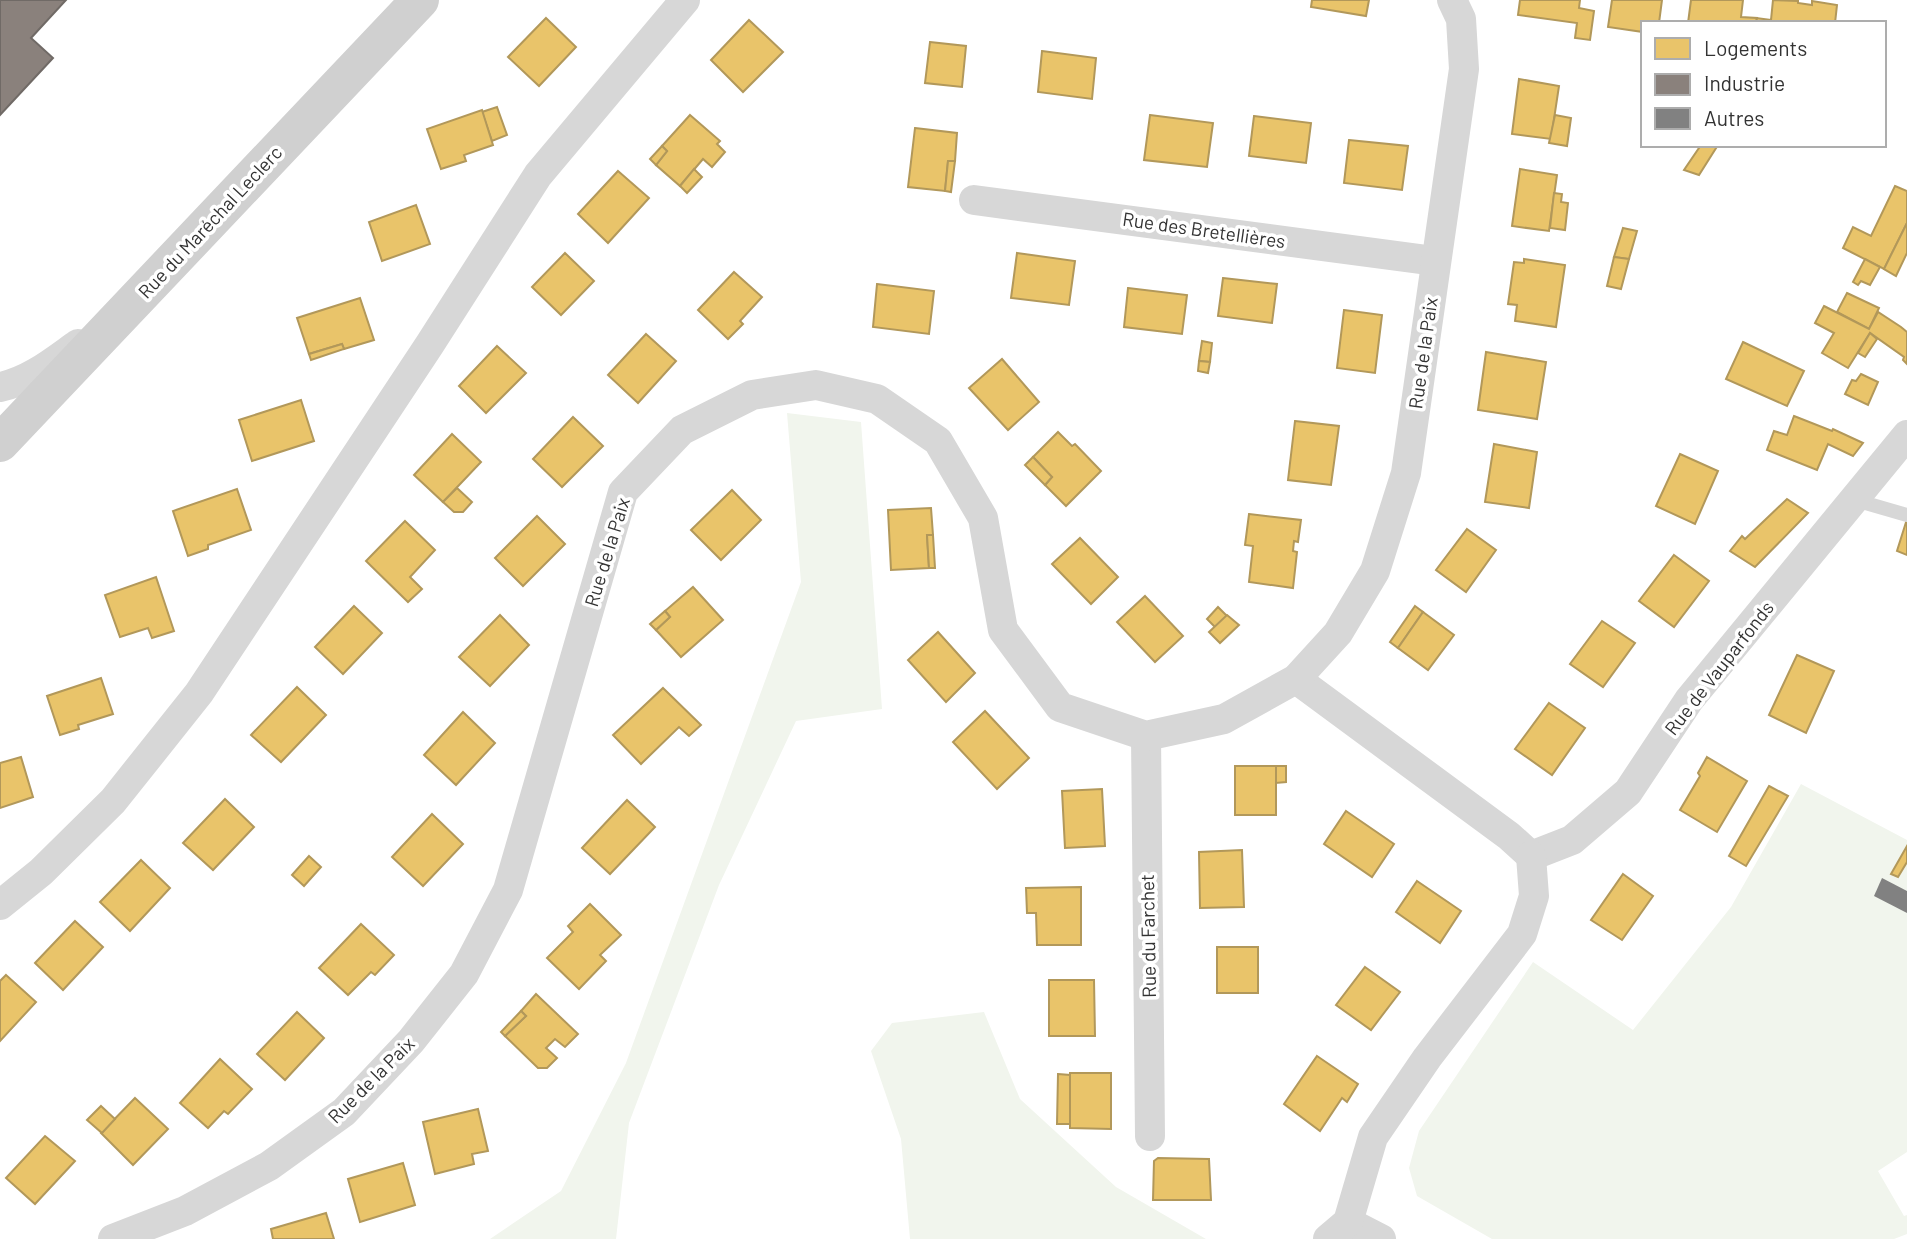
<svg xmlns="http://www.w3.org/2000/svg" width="1907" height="1239" viewBox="0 0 1907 1239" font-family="Barlow,sans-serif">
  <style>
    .green { fill: #f1f5ed }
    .homes { fill: #e9c46a; stroke: #b2985a; stroke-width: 2 }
    .industry { fill: #8a817c; stroke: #706a66; stroke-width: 2 }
    .building { fill: #818181 }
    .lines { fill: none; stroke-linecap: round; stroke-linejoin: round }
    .service { stroke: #d7d7d7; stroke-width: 14 }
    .minor { stroke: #d7d7d7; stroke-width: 30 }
    .secondary { stroke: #d0d0d0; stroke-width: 38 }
    .labels { text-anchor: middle; stroke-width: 7; stroke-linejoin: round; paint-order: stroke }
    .street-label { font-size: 19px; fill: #333; stroke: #fff }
  </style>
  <rect width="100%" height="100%" fill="#fff"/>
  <g class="green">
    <polygon points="787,413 861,422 882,709 796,721 719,885 629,1123 616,1239 490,1239 561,1191 626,1063 801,582"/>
    <polygon points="1801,784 1907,840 1907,1152 1878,1171 1904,1216 1907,1215 1907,1234 1894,1239 1492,1239 1417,1196 1409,1168 1419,1131 1533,962 1633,1030 1731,907"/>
    <polygon points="984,1012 1020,1099 1116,1187 1206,1239 910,1239 901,1139 871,1051 892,1023"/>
  </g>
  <g class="homes">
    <polygon points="1312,0 1369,0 1366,16 1311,7"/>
    <polygon points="1520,0 1580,0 1579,8 1594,11 1590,40 1575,38 1577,23 1518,15"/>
    <polygon points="1612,0 1662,0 1659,23 1643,23 1643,32 1608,27"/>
    <polygon points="1691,0 1743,0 1741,17 1757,18 1756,23 1688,23"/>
    <polygon points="1773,0 1798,1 1798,3 1812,5 1812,1 1837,5 1835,23 1756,23 1757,18 1771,20"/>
    <polygon points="546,18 576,47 539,86 508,57"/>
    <polygon points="749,20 783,52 743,92 711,60"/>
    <polygon points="930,42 966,46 962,87 925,83"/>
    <polygon points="1042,51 1096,58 1092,99 1038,92"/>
    <polygon points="1519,79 1559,86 1551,139 1512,134"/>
    <polygon points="497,107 507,135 492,141 482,112"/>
    <polygon points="482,110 493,145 464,155 466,161 441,169 427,129"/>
    <polygon points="690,115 720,141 717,144 725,152 712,167 703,159 680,186 656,165 667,151 662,146"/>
    <polygon points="1150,115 1213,123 1207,167 1144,160"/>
    <polygon points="1555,115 1571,118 1567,146 1549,143"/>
    <polygon points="1254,116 1311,123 1306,163 1249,156"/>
    <polygon points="915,128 957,133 955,161 948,161 945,191 908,187"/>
    <polygon points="1349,140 1408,146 1402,190 1344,183"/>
    <polygon points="1701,145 1718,145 1699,175 1684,170"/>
    <polygon points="662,146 667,151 656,165 650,159"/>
    <polygon points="948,161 955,161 951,192 945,191"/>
    <polygon points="694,169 702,177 687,193 680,186"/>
    <polygon points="1520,169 1557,175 1549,231 1512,226"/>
    <polygon points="618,171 649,198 608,243 578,214"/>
    <polygon points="1895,186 1907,191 1907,223 1884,269 1843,248 1853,227 1871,236"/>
    <polygon points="1554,193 1562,194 1561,202 1568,203 1565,230 1550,228"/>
    <polygon points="416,205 430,244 382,261 369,222"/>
    <polygon points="1907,223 1907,253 1896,276 1884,269"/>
    <polygon points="1623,228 1637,231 1629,259 1614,257"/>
    <polygon points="565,253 594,281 561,315 532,287"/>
    <polygon points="1017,253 1075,261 1069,305 1011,298"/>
    <polygon points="1614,257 1629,259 1621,289 1607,286"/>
    <polygon points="1524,259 1565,265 1556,327 1515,321 1517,305 1508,304 1514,262 1524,263"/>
    <polygon points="1865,259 1880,267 1870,285 1861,281 1858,285 1853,282"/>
    <polygon points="734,272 762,297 740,321 743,324 728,339 698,310"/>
    <polygon points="1223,278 1277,284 1272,323 1218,316"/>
    <polygon points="877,284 934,291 929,334 873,327"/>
    <polygon points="1128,288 1187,295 1182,334 1124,327"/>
    <polygon points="1847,293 1879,308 1869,329 1837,312"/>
    <polygon points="360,298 374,340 344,349 342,344 309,354 297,318"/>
    <polygon points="1824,306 1869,329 1878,312 1901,327 1907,332 1907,364 1903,360 1904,357 1870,333 1848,368 1822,353 1834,333 1815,323"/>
    <polygon points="1344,310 1382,315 1375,373 1337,368"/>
    <polygon points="1870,333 1877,339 1865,357 1858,353"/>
    <polygon points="646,334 676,361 638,403 608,375"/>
    <polygon points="1202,341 1212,343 1210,362 1199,361"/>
    <polygon points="1743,342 1804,371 1787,406 1726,379"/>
    <polygon points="342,344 344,349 311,360 309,354"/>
    <polygon points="497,346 526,373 486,413 459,386"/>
    <polygon points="1486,352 1546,362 1537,419 1478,410"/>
    <polygon points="1002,359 1039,402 1008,430 969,388"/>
    <polygon points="1199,361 1210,362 1208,373 1198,371"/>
    <polygon points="1861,374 1878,382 1868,405 1845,394 1852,380 1856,381"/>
    <polygon points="301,400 314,441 252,461 239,420"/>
    <polygon points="1794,416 1832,431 1833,429 1863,443 1853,456 1828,444 1817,470 1767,450 1774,431 1787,435"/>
    <polygon points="573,417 603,446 562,487 533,459"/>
    <polygon points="1295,421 1339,426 1331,485 1288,480"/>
    <polygon points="1058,432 1072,446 1075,444 1101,471 1066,506 1045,485 1052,477 1033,457"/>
    <polygon points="452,434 481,462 443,502 414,475"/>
    <polygon points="1494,444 1537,452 1529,508 1485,502"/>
    <polygon points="1680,454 1718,471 1695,524 1656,506"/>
    <polygon points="1033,457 1052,477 1045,485 1025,465"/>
    <polygon points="457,488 472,502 463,512 454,512 443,502"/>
    <polygon points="237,489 251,530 208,545 208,549 188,556 173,511"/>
    <polygon points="732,490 761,520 721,560 691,530"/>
    <polygon points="1787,499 1808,513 1755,567 1730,551 1742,536 1745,539"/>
    <polygon points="931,508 933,535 927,535 929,568 891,570 888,510"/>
    <polygon points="1249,514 1301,520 1298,542 1294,541 1293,551 1297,552 1293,588 1249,582 1253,546 1245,545"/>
    <polygon points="537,516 565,544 523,586 495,558"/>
    <polygon points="1907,519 1907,555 1897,551"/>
    <polygon points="405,521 435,550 410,577 422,589 408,602 366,561"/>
    <polygon points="1467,529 1496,550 1466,592 1436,570"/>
    <polygon points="927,535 933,535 935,568 929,568"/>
    <polygon points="1080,538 1118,577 1091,604 1052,564"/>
    <polygon points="1674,555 1709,581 1674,627 1639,601"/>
    <polygon points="156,577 174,631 152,638 148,628 120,637 105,595"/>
    <polygon points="693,587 723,620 681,657 656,630 670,617 665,611"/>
    <polygon points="1145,596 1183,636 1155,662 1117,622"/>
    <polygon points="354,606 382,633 343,674 315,647"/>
    <polygon points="1415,606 1423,612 1398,648 1390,642"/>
    <polygon points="1218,607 1227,616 1215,627 1207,619"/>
    <polygon points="665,611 670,617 656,630 650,624"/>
    <polygon points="1423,612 1454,635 1428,670 1398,648"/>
    <polygon points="500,615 529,645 490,686 459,657"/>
    <polygon points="1227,615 1239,625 1220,643 1209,632"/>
    <polygon points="1602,621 1635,643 1603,687 1570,664"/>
    <polygon points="938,632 975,673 946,702 908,660"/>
    <polygon points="1797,655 1834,671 1806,733 1769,715"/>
    <polygon points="101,678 113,714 78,725 79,729 60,735 47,696"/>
    <polygon points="297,687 326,715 281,762 251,735"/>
    <polygon points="663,688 701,725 689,736 679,727 641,764 613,735"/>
    <polygon points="1549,703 1585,728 1552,775 1515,749"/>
    <polygon points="985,711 1029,758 997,789 953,742"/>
    <polygon points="463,712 495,743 456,785 424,755"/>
    <polygon points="21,757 33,797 0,808 0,763"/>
    <polygon points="1707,757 1747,781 1717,832 1680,810 1700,776 1698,773"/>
    <rect x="1235" y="766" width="41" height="49"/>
    <polygon points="1276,766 1286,766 1286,782 1276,783"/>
    <polygon points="1769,786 1788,796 1746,866 1729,856"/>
    <polygon points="1102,789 1105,846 1065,848 1062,791"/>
    <polygon points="225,799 254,827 213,870 183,843"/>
    <polygon points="627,800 655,827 610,874 582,848"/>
    <polygon points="1346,811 1394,844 1372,877 1324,844"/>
    <polygon points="432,814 463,844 423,886 392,857"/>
    <polygon points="1907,846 1907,862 1898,877 1891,874"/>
    <polygon points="1242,850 1244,907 1200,908 1199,852"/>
    <polygon points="309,856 321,867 304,886 292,875"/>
    <polygon points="141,860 170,888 130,931 100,902"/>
    <polygon points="1623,874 1653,896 1622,940 1591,920"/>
    <polygon points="1417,881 1461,911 1440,943 1396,912"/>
    <polygon points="1081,887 1081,945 1037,945 1036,913 1027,913 1026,888"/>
    <polygon points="590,904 621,935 600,955 606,961 579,989 547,958 573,932 568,926"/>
    <polygon points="75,921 103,947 63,990 35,963"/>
    <polygon points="361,924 394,955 375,975 371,972 348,995 319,968"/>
    <rect x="1217" y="947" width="41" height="46"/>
    <polygon points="1365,967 1400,992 1371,1030 1336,1005"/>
    <polygon points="6,975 36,1002 0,1041 0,981"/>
    <polygon points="1049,980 1094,980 1095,1036 1049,1036"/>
    <polygon points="536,994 578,1034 565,1047 555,1039 546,1048 557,1058 547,1068 538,1068 505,1036 526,1016 521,1011"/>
    <polygon points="521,1011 526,1016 505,1036 501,1032"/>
    <polygon points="297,1012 324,1038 285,1080 257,1054"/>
    <polygon points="1317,1056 1358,1084 1347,1102 1342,1098 1320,1131 1284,1104"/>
    <polygon points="220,1059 252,1089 228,1114 224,1111 208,1128 180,1103"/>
    <polygon points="1070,1073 1111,1073 1111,1129 1070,1128"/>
    <polygon points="1058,1074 1070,1075 1070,1124 1057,1124"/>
    <polygon points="135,1098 168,1129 133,1165 101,1133"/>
    <polygon points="101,1106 115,1119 102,1133 87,1120"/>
    <polygon points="478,1109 488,1151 472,1154 474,1164 435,1174 423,1122"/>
    <polygon points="45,1136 75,1161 35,1204 6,1178"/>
    <polygon points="1158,1158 1209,1159 1211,1200 1153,1200 1154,1161"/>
    <polygon points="403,1163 415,1205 360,1222 348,1179"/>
    <polygon points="326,1213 334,1239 273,1239 271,1229"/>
  </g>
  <polygon class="industry" points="0,0 66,0 31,38 53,58 0,115"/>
  <polygon class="building" points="1882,878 1907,891 1907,913 1874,896"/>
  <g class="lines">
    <polyline class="service" points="1855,500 1907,515"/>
    <g class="minor">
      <polyline points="974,200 1435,261"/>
      <path d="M0 387C30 381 54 361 78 344"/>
      <polyline points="1296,679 1509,836 1531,856"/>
      <polyline points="1146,736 1150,1136"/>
      <polyline points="1531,856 1572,840 1628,792 1689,700 1907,435"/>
      <polyline points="0,905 41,872 113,801 199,693 430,344 538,175 685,0"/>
      <polyline points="1348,1222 1381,1239"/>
      <polyline points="113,1239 185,1211 269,1166 344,1112 411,1041 464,974 508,890 623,492 682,430 752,395 816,385 877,399 938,441 983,518 1003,630 1060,707 1146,736 1224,719 1296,679 1338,633 1375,571 1406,473 1464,69 1461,19 1452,0"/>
      <polyline points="1328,1239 1348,1222 1373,1137 1427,1058 1522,934 1534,896 1531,856"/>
    </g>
    <polyline class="secondary" points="0,443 420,0"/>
  </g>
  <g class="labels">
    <g class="street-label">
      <text transform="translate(210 222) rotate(-47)" y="7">Rue du Maréchal Leclerc</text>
      <text transform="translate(1204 230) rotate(8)" y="7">Rue des Bretellières</text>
      <text transform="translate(1423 353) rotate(-82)" y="7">Rue de la Paix</text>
      <text transform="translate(607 552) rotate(-73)" y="7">Rue de la Paix</text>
      <text transform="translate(1719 668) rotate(-52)" y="7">Rue de Vauparfonds</text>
      <text transform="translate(1148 936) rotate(-91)" y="7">Rue du Farchet</text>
      <text transform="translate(371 1080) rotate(-45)" y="7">Rue de la Paix</text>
    </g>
  </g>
  <rect x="1641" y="21" width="245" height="126" fill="#ffffff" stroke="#adadad" stroke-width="2"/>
  <rect x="1655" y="38" width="35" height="21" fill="#e9c46a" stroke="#adadad" stroke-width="2"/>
  <text x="1704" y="56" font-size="21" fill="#333333">Logements</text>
  <rect x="1655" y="74" width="35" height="21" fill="#8a817c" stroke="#adadad" stroke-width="2"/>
  <text x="1704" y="91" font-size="21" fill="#333333">Industrie</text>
  <rect x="1655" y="108" width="35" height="21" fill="#818181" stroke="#adadad" stroke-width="2"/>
  <text x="1704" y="126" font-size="21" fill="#333333">Autres</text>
</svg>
